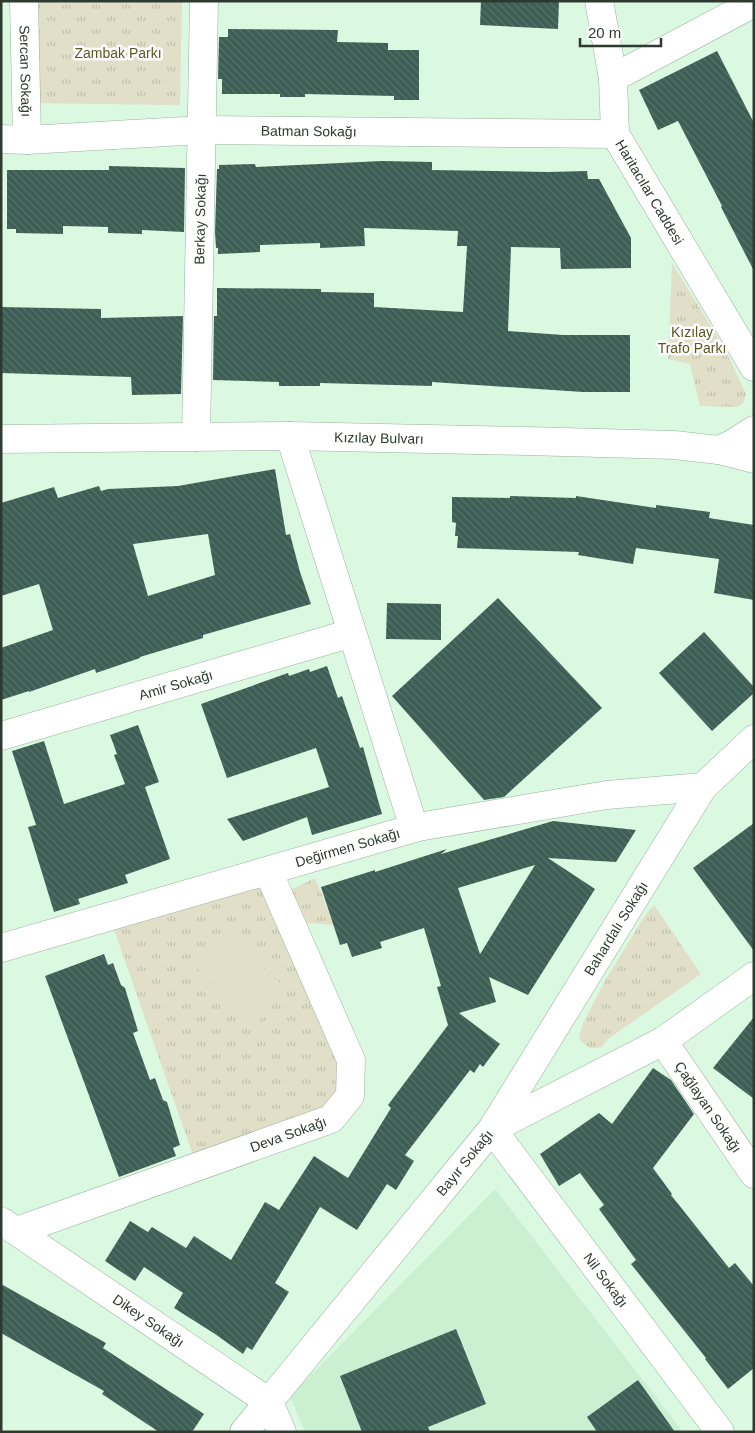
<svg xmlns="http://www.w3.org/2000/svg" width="755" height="1433" viewBox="0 0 755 1433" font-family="Helvetica,sans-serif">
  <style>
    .built { fill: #caefd1 }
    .grass { fill: url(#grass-tufts) }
    .garden { fill: #e1dfc8 }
    .building { fill: url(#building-back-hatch); fill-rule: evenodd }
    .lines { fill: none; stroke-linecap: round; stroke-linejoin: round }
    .street-casing { stroke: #96b39c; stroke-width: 29 }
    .secondary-casing { stroke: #96b39c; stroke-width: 29 }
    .street { stroke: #fff; stroke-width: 28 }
    .secondary { stroke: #fff; stroke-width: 28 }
    .labels { text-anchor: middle; stroke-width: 5; stroke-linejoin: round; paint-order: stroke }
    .park-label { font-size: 14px; fill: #5d5724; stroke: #fff }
    .street-label { font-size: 14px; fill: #2e3a30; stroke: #fff }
  </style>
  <defs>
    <pattern id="grass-tufts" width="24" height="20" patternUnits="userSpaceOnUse" patternTransform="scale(1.25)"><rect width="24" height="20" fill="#e1dfc8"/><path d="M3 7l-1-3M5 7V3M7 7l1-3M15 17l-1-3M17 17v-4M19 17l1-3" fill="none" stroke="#c1c0ac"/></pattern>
    <pattern id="building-back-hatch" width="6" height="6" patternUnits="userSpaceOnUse" patternTransform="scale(1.25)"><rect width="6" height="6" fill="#3d5e54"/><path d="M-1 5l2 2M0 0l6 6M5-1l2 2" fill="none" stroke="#57726a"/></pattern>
  </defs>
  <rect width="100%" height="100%" fill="#dbf9e0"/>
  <polygon class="built" points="495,1189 683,1432 305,1432 290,1396"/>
  <g class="grass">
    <polygon points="28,1 182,1 180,105 29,103"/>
    <path d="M672 263 726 351 746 394C745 401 743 404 737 407L700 406 690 364 668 359Z"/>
    <polygon points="315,878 334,925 307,923 291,890"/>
    <polygon points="263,882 344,1062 342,1094 329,1113 194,1158 112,924"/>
    <path d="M654 905 701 974 608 1039 602 1047C590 1049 587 1049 579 1038L583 1023 606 979 646 914Z"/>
  </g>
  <polygon class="garden" points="225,933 287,989 257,1023 196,967"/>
  <g class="building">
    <polygon points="481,1 559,1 558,29 480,25"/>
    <polygon points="228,29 338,30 337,42 388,43 388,50 419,50 419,100 394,100 394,96 305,94 305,97 280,97 280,94 222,94 222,79 218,79 219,37 228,37"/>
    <polygon points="717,51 754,123 754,271 721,207 722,206 678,121 658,130 639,90"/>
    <polygon points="382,161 432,162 432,170 548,172 587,171 588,179 599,179 631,238 631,268 561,269 560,248 511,247 508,331 563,335 630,335 630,392 583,392 432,382 432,386 320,383 320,386 279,386 279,382 213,380 214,316 217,316 217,288 321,289 321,292 374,293 374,307 463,312 467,246 457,246 458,231 364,228 365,246 320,248 320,243 260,245 260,252 218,254 218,248 216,248 215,232 217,169 219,169 219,165 255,164 256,167"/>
    <polygon points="109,166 185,168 184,232 142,230 142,234 108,233 108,227 63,226 63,234 16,233 16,229 7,229 7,170 109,170"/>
    <polygon points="1,307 101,309 101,318 183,316 181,394 132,395 131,377 1,373"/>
    <path d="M275 469 286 535 290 534 300 572 311 604 203 635V638L140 657V658L96 673 95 669 29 692V691L1 700V648L53 630 39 584 1 596V503L54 487 58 498 99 486 101 491 108 489 178 486ZM208 534 215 575 148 596 133 544Z"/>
    <polygon points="510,496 576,498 576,496 656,508 656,505 710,512 709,518 754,525 754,600 714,593 719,559 636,548 633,564 578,555 579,552 457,548 458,536 455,536 456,523 452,522 452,497 510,498"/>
    <polygon points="498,598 602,708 504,797 484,800 392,696"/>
    <polygon points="387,603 441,604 441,640 386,639"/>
    <polygon points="704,632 754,687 754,693 712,731 659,673"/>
    <polygon points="327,666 338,698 342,696 360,748 363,747 382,814 312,835 307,817 243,841 227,819 329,787 316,748 227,778 201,704 288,673 289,676 309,669 310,672"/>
    <polygon points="138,725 159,782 145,787 170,859 125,875 128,883 78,899 80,904 54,912 28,827 36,825 12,751 44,741 64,804 125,784 114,755 117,754 110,735"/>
    <path d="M553 821 636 830 616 862 548 858 595 889 528 995 489 977 496 1002 459 1013 500 1044 483 1067 480 1064 474 1073 470 1070 405 1155 414 1161 396 1190 387 1184 357 1230 320 1207 275 1283 289 1292 252 1350 247 1347 243 1354 215 1334 174 1308 183 1293 144 1267 135 1281 105 1261 130 1221 148 1232 152 1227 186 1248 194 1236 231 1260 265 1202 279 1210 314 1156 348 1178 391 1108 388 1105 448 1025 437 987 441 986 424 928 380 942 382 948 352 957 347 943 340 945 321 887 375 870V872L447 849 441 854ZM535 865 482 951 480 954 458 888Z"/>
    <polygon points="754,823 754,951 693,868"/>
    <polygon points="104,954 108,965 113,963 121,985 125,988 138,1031 133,1033 150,1080 155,1078 163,1100 167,1102 180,1145 173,1148 176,1156 119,1177 45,976"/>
    <polygon points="754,1017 754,1099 713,1068"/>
    <polygon points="653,1068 671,1080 694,1114 653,1168 672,1194 671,1195 729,1268 735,1263 754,1286 754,1368 728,1389 705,1359 706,1358 631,1264 636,1260 599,1209 604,1205 580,1173 559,1186 540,1154 599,1113 612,1124"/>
    <polygon points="1,1284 106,1343 103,1348 204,1414 192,1432 159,1432 102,1394 104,1391 1,1333"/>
    <polygon points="456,1329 486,1404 428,1427 430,1432 362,1432 340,1376"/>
    <polygon points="638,1380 675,1432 597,1432 587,1417"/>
  </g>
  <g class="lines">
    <g class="street-casing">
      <g id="street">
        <path id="s1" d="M24 1 27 140"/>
        <polyline points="613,78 754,3"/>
        <path id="s2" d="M1 139 27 140 202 130 615 134"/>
        <polyline points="290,436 414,828"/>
        <path id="s3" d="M196 437 204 1"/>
        <path id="s4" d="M1 736 352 633"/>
        <path id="s5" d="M1 948 418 827 607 795 703 787"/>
        <path id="s6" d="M663 1041 754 1174"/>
        <path id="s7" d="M17 1231 331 1119 350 1096 351 1060 268 871"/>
        <path id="s8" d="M244 1432 492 1129 663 1041 754 976"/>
        <path id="s9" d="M720 1432 492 1129 703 787 754 739"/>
      </g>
    </g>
    <g class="secondary-casing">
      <g id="secondary">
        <path id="s10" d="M599 1 613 78 615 134 754 367"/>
        <path id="s11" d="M1 439 290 436 526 441 674 445 719 450 754 459"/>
        <polyline points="719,450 732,444 754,430"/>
        <path id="s12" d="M1 1221 269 1402 282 1432"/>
      </g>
    </g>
    <use href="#street" class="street"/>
    <use href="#secondary" class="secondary"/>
  </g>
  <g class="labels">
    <g class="park-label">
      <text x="118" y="58">Zambak Parkı</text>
      <text x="692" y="337">Kızılay<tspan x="692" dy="16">Trafo Parkı</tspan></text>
    </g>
    <g class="street-label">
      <text dy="5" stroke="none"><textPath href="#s1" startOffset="70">Sercan Sokağı</textPath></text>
      <text dy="5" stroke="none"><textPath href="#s2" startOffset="308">Batman Sokağı</textPath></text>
      <text dy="5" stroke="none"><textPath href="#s10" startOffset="202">Haritacılar Caddesi</textPath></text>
      <text dy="5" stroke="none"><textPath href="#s3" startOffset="218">Berkay Sokağı</textPath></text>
      <text dy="5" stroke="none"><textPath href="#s11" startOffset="378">Kızılay Bulvarı</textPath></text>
      <text dy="5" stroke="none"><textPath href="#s4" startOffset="182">Amir Sokağı</textPath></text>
      <text dy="5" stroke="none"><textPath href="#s5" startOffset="361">Değirmen Sokağı</textPath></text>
      <text dy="5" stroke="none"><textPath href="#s9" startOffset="615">Bahardalı Sokağı</textPath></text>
      <text dy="5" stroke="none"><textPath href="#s6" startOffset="80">Çağlayan Sokağı</textPath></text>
      <text dy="5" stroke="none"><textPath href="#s7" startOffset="288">Deva Sokağı</textPath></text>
      <text dy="5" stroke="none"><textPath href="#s8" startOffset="348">Bayır Sokağı</textPath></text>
      <text transform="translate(606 1280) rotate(53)" y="5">Nil Sokağı</text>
      <text dy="5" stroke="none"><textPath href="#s12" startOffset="178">Dikey Sokağı</textPath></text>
    </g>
  </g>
  <rect width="755" height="1433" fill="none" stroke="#2e3a30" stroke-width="5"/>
  <path d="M580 38v8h81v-8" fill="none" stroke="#2e3a30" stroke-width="2.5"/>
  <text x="588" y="38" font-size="15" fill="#2e3a30" stroke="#ffffff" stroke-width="4" paint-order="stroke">20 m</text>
</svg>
